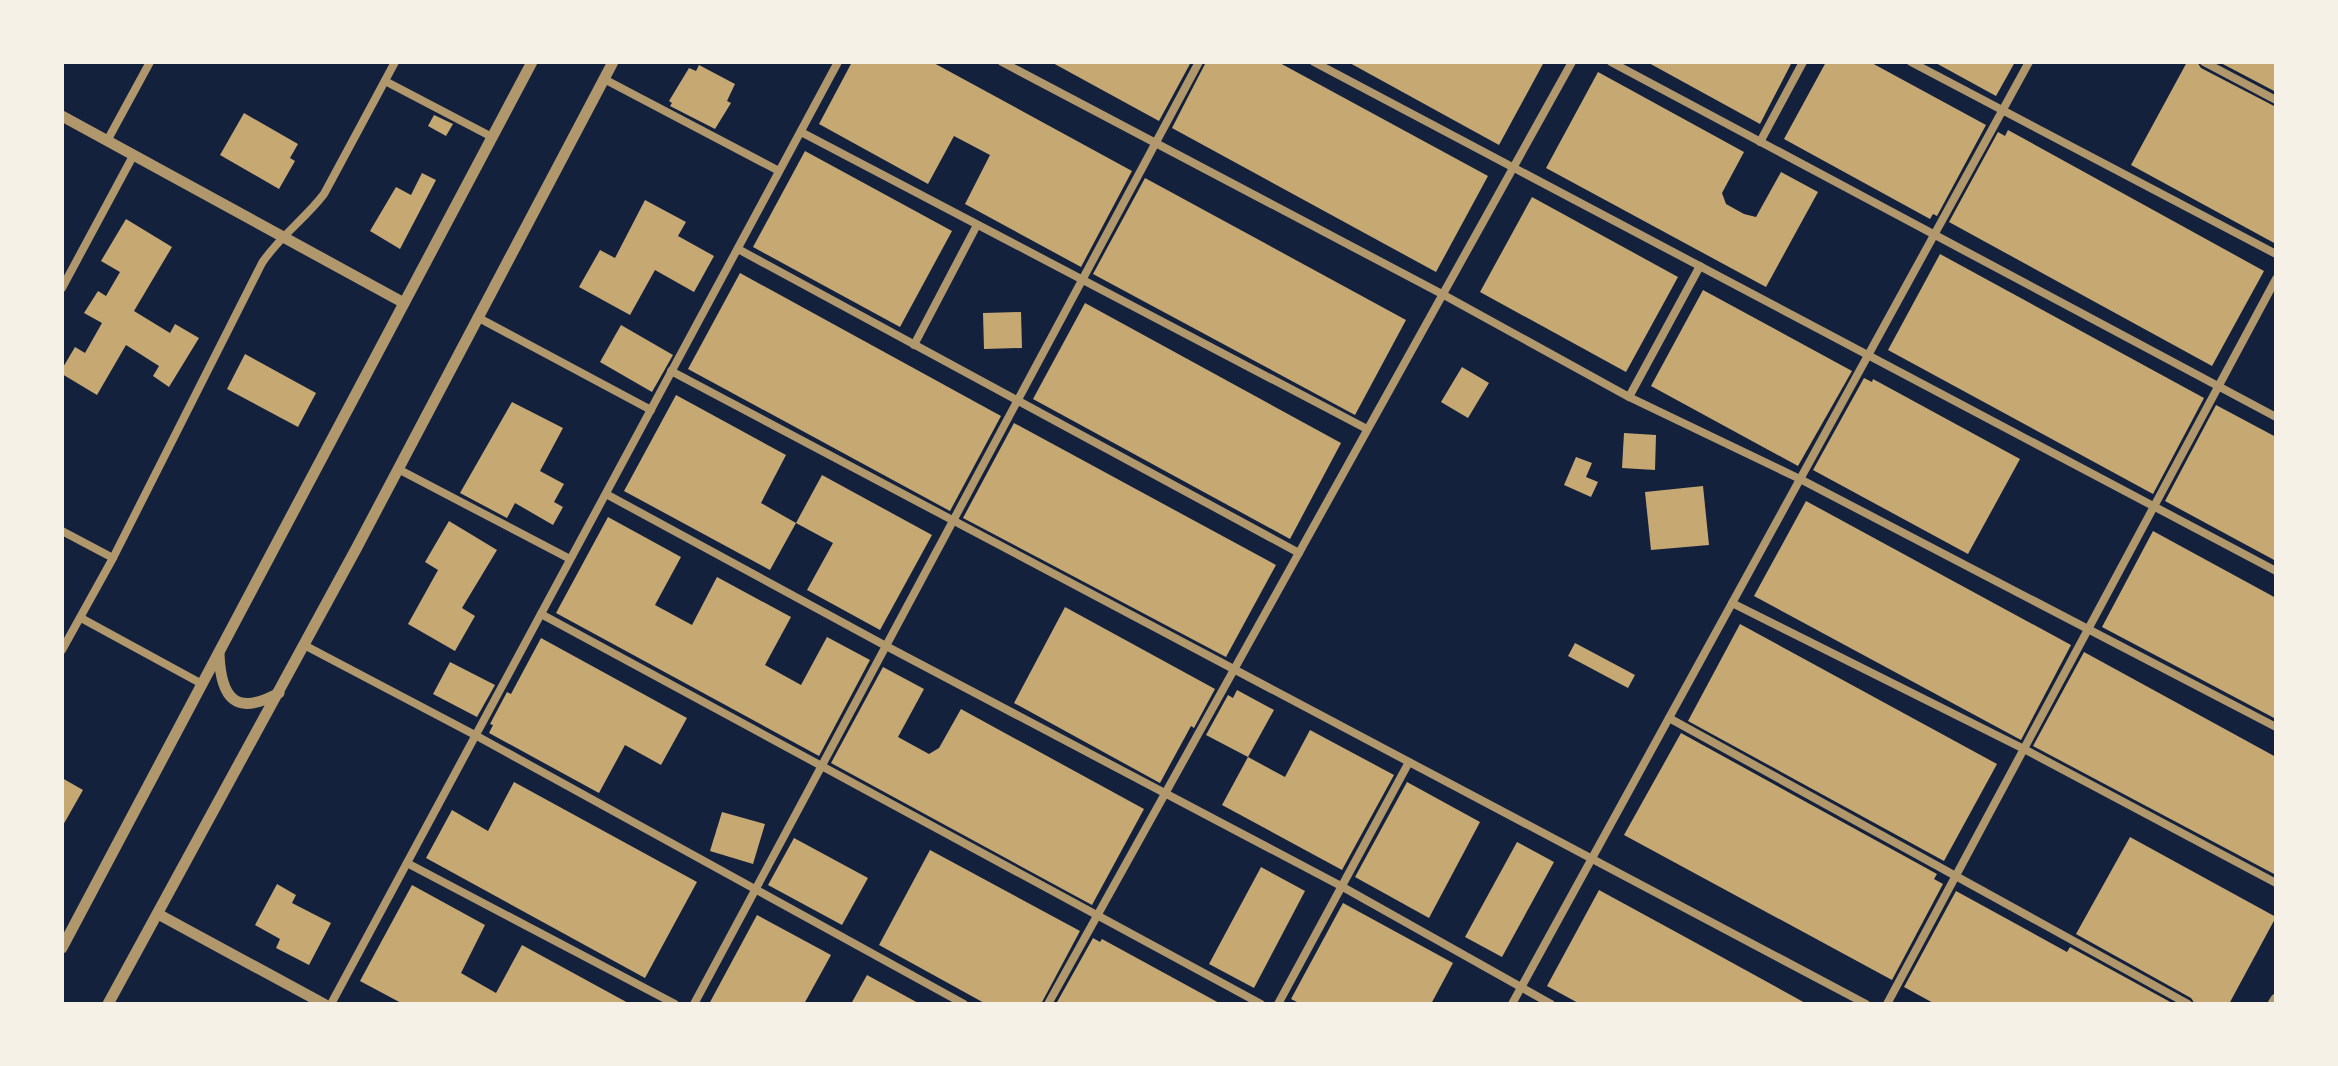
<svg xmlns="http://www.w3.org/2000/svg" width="2338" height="1066" viewBox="0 0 2338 1066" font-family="'Noto Sans',sans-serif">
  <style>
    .building { fill: #c6a872 }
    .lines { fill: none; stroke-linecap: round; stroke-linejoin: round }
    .minor { stroke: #b1986c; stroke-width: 8 }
    .tertiary { stroke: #b1986c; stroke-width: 11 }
  </style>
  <rect width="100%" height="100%" fill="#14213d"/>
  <g class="building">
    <polygon points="852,62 932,62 1132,171 1081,267 965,204 990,155 954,136 928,184 819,124"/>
    <polygon points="1051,62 1191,62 1159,121"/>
    <polygon points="1206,62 1278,62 1488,176 1436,272 1172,128"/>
    <polygon points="1348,62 1544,62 1499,145"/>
    <polygon points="1647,62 1792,62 1760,124"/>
    <polygon points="1826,62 1870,62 1986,125 1937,216 1933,214 1930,219 1784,139"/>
    <polygon points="1934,62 2015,62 1996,96"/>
    <polygon points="2187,62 2197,62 2201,68 2276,107 2276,244 2131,165"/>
    <polygon points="2219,62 2276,62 2276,92"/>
    <polygon points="699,65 735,84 727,101 731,103 715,129 670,106 672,103 669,101 689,68 696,71"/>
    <polygon points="1598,72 1744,152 1722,193 1726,204 1744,214 1756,217 1781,172 1818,192 1766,287 1546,168"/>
    <polygon points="244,113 298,144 290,158 295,161 279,189 220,155"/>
    <polygon points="434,115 453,124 446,136 428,126"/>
    <polygon points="2008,130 2264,271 2212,366 1949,222 1998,132 2005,136"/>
    <polygon points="805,151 952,231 900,327 753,247"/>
    <polygon points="422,173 436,180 400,249 370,231 396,187 411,195"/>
    <polygon points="1145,178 1406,320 1355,415 1093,274"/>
    <polygon points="1532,197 1678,277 1626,372 1480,292"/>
    <polygon points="645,200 686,222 678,236 714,256 694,292 655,270 630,315 579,287 600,250 615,258"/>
    <polygon points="126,219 172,247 134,311 170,333 175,324 199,338 169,387 153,376 159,366 126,345 97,395 62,374 62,369 75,347 85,353 102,323 84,313 98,291 106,296 120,272 101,261"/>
    <polygon points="1940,254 2204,398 2153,494 1888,350"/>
    <polygon points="740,273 1001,416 950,511 688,369"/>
    <polygon points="1703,290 1852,371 1798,466 1651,386"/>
    <polygon points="1085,303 1341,443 1290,539 1033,399"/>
    <polygon points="1021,312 1022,348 984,349 983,313"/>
    <polygon points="621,325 673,355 652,392 600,362"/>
    <polygon points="245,354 316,393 298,427 227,389"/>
    <polygon points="1462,367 1489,383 1468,418 1441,402"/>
    <polygon points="1864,378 1872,382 1873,379 2020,459 1968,554 1813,470"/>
    <polygon points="676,395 786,455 761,503 796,523 770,570 624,491"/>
    <polygon points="512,402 563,428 540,471 564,484 554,502 563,507 553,525 515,503 507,518 460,493"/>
    <polygon points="2216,405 2276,437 2276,561 2165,501"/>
    <polygon points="1014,423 1276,565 1226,657 963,518"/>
    <polygon points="1624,433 1656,435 1655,470 1622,468"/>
    <polygon points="1576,457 1592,463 1586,477 1598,482 1591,497 1564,485"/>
    <polygon points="822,475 932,535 880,630 807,590 833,543 796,523"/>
    <polygon points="1703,486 1709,545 1651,550 1645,492"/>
    <polygon points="1806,501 2071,645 2021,740 1754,596"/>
    <polygon points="608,517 681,557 655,605 692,625 717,577 791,617 765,665 801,685 827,637 870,660 819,756 556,613"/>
    <polygon points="449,521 497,550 462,608 475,616 455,651 408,624 438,570 425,562"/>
    <polygon points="2153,531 2276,598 2276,719 2102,627"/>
    <polygon points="1065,607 1215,689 1194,728 1191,726 1160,783 1014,703"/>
    <polygon points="1740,624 1997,764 1944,861 1688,721"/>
    <polygon points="541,638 687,718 661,765 625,745 599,793 489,733 493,725 490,724 507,692 511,694"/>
    <polygon points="1575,643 1635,675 1628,688 1568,656"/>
    <polygon points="2084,652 2276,757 2276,875 2033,746"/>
    <polygon points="450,662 495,685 477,717 433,694"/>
    <polygon points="883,667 924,689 898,737 929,754 939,748 961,709 1144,809 1092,905 831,763"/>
    <polygon points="1237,690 1274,710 1248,757 1206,735 1228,695 1233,698"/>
    <polygon points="1310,730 1394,775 1342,870 1222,805 1248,757 1285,777"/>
    <polygon points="1681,733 1937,874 1934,879 1943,884 1892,980 1624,835"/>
    <polygon points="62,778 83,790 62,827"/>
    <polygon points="514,782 697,882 645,978 426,858 452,810 488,831"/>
    <polygon points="1407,782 1480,822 1429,918 1355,877"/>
    <polygon points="722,812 765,824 753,864 710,851"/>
    <polygon points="2130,837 2276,917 2229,1004 2195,1004 2191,998 2076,934"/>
    <polygon points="794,838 868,878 842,925 768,885"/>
    <polygon points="1517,842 1554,862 1502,957 1465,937"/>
    <polygon points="930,850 1080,931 1041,1004 986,1004 879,945"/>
    <polygon points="1261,867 1305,891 1254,988 1209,964"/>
    <polygon points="277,884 296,895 292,903 331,923 309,965 276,948 280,939 255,925"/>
    <polygon points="412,885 485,925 461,973 496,993 522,945 630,1004 403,1004 360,981"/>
    <polygon points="1599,890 1709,950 1807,1004 1580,1004 1547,986"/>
    <polygon points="1956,891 2067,952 2070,947 2174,1004 1935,1004 1904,987"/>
    <polygon points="1343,903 1453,963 1431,1004 1301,1004 1291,999"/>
    <polygon points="757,915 831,955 804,1004 709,1004"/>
    <polygon points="1093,938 1100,942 1102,939 1221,1004 1056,1004"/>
    <polygon points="867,975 920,1004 851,1004"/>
  </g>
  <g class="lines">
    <g class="minor">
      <polyline points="1002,62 1442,294 1629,397 1800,479 2276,727"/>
      <polyline points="1314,62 2276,571"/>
      <polyline points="1611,62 2276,417"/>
      <polyline points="1911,62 2276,254"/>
      <polyline points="2204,62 2276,100"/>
      <polyline points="604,79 779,171"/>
      <polyline points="385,81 492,137"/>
      <polyline points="801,132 1367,429"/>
      <polyline points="107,141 150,62"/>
      <polyline points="1760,142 1803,62"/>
      <polyline points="738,249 1299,553"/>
      <polyline points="62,288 133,156"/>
      <polyline points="477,317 651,410"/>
      <polyline points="914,345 977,225"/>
      <polyline points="671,371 1866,1004"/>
      <polyline points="1629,397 1700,266"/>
      <polyline points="398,469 570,559"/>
      <polyline points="606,494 886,646 1341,886 1551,1004"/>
      <polyline points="62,531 113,558"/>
      <polyline points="1732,603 2024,749 2276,883"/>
      <polyline points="541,614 1261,1004"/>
      <polyline points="81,618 202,684"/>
      <polyline points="304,645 475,735 964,1004"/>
      <path d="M62 650 113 558 262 263C279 237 305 219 324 194L395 62"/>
      <polyline points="1669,718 2188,1004"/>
      <polyline points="407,863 675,1004"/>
      <polyline points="331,1004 838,62"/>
      <polyline points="694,1004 1199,62"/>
      <polyline points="1048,1004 1572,62"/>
      <polyline points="1278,1004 1409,762"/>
      <polyline points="1512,1004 2029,62"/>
      <polyline points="1887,1004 2276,279"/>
    </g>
    <g class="tertiary">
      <polyline points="62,116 404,303"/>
      <path d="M219 654C221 698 235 717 279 693"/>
      <polyline points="158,914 324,1004"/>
      <polyline points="62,948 532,62"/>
      <polyline points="108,1004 356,549 613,62"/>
      <polyline points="2273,1004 2276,999"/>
    </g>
  </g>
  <rect width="2338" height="1066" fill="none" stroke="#f6f1e7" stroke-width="128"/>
</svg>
